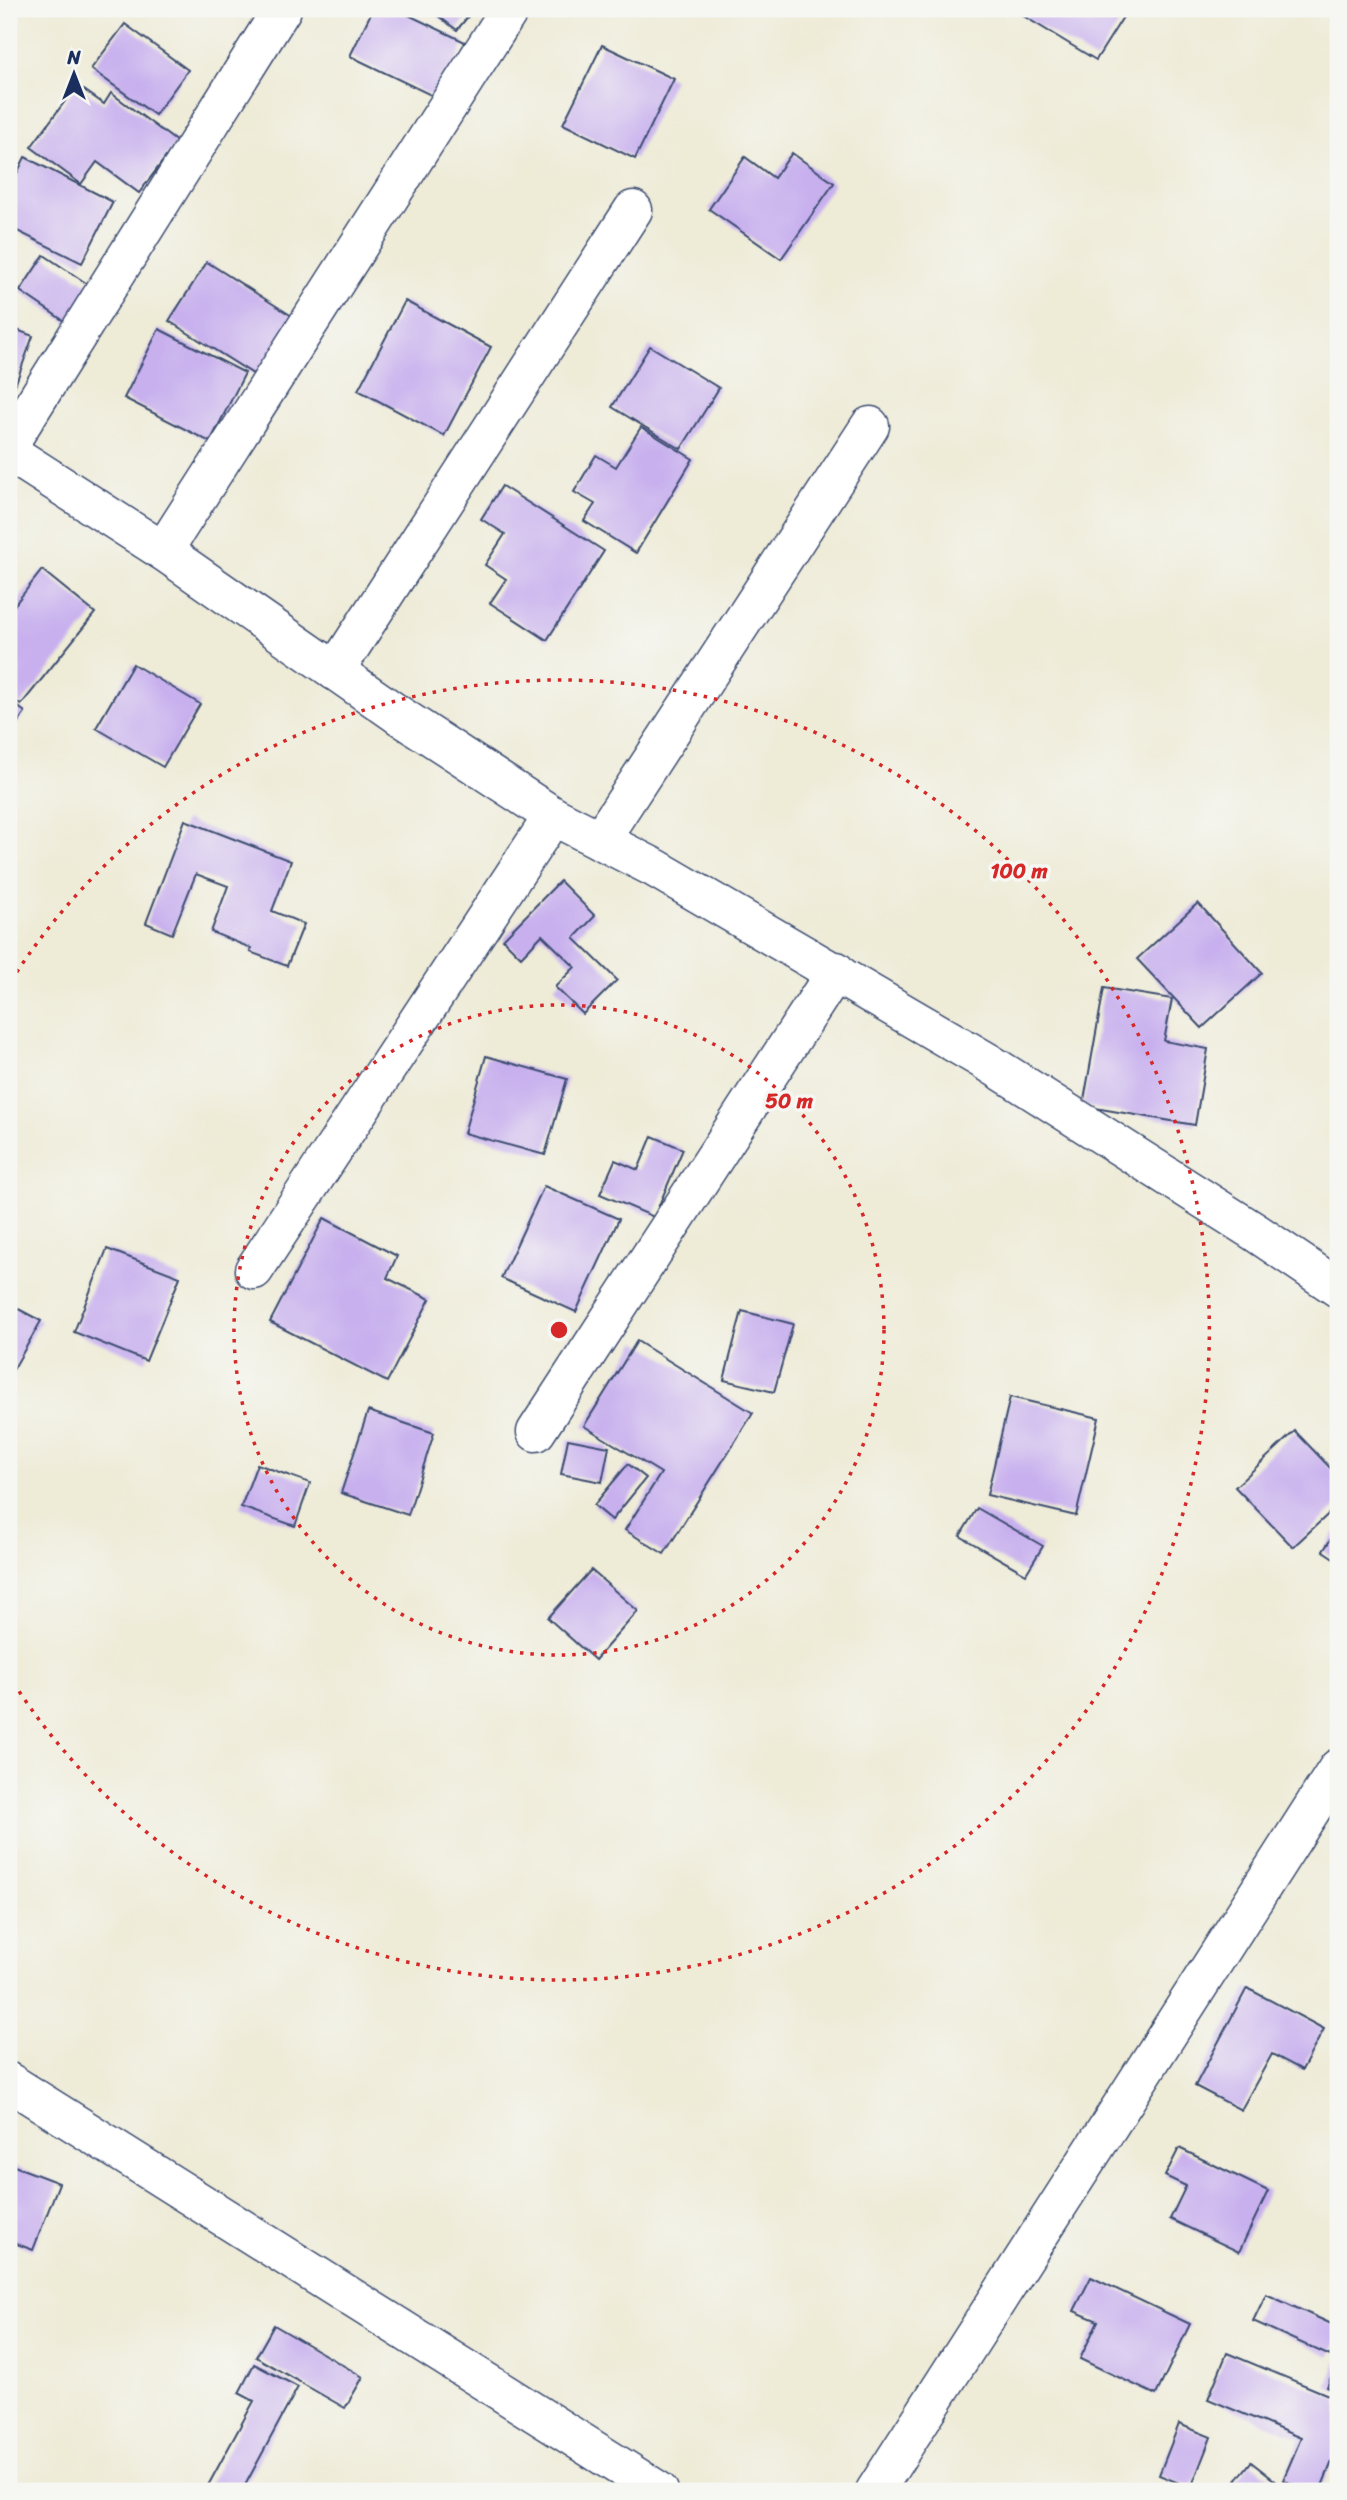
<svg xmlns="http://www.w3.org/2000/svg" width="1347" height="2500" viewBox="0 0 1347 2500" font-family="Sriracha,sans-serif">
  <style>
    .building { fill: #c8b0ee }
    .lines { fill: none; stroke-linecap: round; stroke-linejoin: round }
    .minor-casing { stroke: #3b4b70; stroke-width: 41 }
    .minor { stroke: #fff; stroke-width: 38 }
    .ring { fill: none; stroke: #d62828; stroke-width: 3.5; stroke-dasharray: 3.5 7 }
    .centre { fill: #d62828; stroke: #f6f6f2; stroke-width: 3.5 }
    .ring-label { font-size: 21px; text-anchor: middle; font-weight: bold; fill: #d62828; stroke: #f6f6f2; stroke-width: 7; stroke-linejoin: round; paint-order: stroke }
  </style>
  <rect width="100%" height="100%" fill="#f6f6f2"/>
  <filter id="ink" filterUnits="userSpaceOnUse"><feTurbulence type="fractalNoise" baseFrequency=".0143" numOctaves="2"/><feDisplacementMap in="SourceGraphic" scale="14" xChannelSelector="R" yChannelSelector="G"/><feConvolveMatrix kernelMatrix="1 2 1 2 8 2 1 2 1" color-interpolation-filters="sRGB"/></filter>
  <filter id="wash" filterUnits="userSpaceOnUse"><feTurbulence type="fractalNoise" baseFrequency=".00686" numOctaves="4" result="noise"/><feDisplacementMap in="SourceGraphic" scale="28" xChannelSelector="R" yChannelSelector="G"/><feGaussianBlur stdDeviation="1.57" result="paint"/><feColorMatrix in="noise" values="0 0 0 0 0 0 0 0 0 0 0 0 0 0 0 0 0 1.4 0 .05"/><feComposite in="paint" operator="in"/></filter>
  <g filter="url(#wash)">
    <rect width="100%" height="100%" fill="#eeebd7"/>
    <g id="blocks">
      <g class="building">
        <polygon points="373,9 396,9 465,42 439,99 350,56"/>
        <polygon points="429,9 474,9 457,30"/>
        <polygon points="1012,9 1128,9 1096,60"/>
        <polygon points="125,24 188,70 155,115 91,69"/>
        <polygon points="602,45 674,79 635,159 563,124"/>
        <polygon points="77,85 104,104 111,93 177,142 139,193 97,162 81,184 31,147"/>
        <polygon points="792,153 834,183 781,259 709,209 745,157 774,178"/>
        <polygon points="25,157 113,202 82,263 9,227 9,190"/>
        <polygon points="44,255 95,289 70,325 20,291"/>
        <polygon points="207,262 295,318 258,377 169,321"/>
        <polygon points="405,301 491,347 444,436 358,390"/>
        <polygon points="9,327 33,336 9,402"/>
        <polygon points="159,329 245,373 210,442 124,398"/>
        <polygon points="650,346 719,388 681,449 612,407"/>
        <polygon points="641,427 693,459 636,553 584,521 595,504 574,492 596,455 616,467"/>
        <polygon points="502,486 604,551 547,640 490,603 506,579 485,565 505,534 481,519"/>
        <polygon points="42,570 95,613 21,705 9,695 9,612"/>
        <polygon points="133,664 200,704 163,767 96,728"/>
        <polygon points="9,700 25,712 9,735"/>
        <polygon points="185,820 291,861 272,911 304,924 287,966 250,952 251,948 211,932 228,886 196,874 172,934 146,923"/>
        <polygon points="560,881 595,916 574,938 617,980 583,1014 555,987 575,967 542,935 521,957 503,939"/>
        <polygon points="1198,903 1262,973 1202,1028 1137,959"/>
        <polygon points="1104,988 1172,999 1164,1041 1208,1049 1195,1125 1083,1106"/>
        <polygon points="486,1056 567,1079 545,1155 464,1133"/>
        <polygon points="652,1136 683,1149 654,1217 600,1194 615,1160 638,1170"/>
        <polygon points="544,1186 619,1219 576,1312 501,1278"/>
        <polygon points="324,1218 397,1256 387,1278 430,1299 387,1382 270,1322"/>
        <polygon points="107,1249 180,1277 146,1361 74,1332"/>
        <polygon points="9,1304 41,1321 9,1377"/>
        <polygon points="742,1311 793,1324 774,1392 724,1380"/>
        <polygon points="637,1341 753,1413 664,1554 625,1530 661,1473 584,1426"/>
        <polygon points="1010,1397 1099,1418 1076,1516 987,1495"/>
        <polygon points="368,1411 434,1433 408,1515 341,1493"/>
        <polygon points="1295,1431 1338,1476 1338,1505 1293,1547 1235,1487"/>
        <polygon points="568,1439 609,1447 602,1482 561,1474"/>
        <polygon points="257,1464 310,1483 295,1526 241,1507"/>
        <polygon points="628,1464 646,1478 612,1520 594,1505"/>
        <polygon points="977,1508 1043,1546 1026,1574 960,1536"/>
        <polygon points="1338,1528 1338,1561 1323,1551"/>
        <polygon points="591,1570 638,1611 595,1660 548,1618"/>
        <polygon points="1247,1988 1324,2029 1302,2070 1272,2054 1241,2110 1195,2086"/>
        <polygon points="1179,2148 1268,2191 1239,2252 1170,2219 1186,2186 1165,2176"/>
        <polygon points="9,2164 59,2183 33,2250 9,2241"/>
        <polygon points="1091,2277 1190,2324 1156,2395 1080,2359 1098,2321 1074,2311"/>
        <polygon points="1266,2294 1338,2327 1338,2338 1330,2356 1253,2321"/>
        <polygon points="274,2325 363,2377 345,2408 256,2357"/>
        <polygon points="1227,2353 1338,2399 1338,2447 1320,2491 1308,2491 1283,2480 1301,2438 1208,2399"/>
        <polygon points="1338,2359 1338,2392 1327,2387"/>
        <polygon points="254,2364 298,2387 242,2491 205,2491 254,2401 239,2393"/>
        <polygon points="1179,2424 1211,2437 1191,2488 1159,2475"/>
        <polygon points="1251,2462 1288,2491 1228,2491"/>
      </g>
    </g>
  </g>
  <g filter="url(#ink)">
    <use href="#blocks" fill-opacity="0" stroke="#3b4b70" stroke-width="2"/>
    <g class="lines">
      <g class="minor-casing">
        <g id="minor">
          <polyline points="9,444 282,9"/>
          <polyline points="9,452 163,551 397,714 553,816 655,868 989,1063 1255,1232 1338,1288"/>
          <polyline points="163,551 510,9"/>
          <polyline points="335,671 633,210"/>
          <polyline points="600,840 870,426"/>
          <polyline points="254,1270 553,816"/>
          <polyline points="536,1432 836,971"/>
          <polyline points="9,2082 659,2491"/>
          <polyline points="875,2491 1338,1768"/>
        </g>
      </g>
      <use href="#minor" class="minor"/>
    </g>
  </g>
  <g class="ring">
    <circle cx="559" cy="1330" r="325"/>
    <path d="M11 981A650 650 0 1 1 11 1679"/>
  </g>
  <circle cx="559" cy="1330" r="10" class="centre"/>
  <g class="ring-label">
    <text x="1019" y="878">100 m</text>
    <text x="789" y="1108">50 m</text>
  </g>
  <rect width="1347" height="2500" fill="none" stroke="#f6f6f2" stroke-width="35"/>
  <g transform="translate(74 74)" stroke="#f6f6f2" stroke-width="5" paint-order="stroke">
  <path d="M0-5L12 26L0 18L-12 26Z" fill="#1b2f5e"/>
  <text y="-10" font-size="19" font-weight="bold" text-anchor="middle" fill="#1b2f5e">N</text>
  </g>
</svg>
